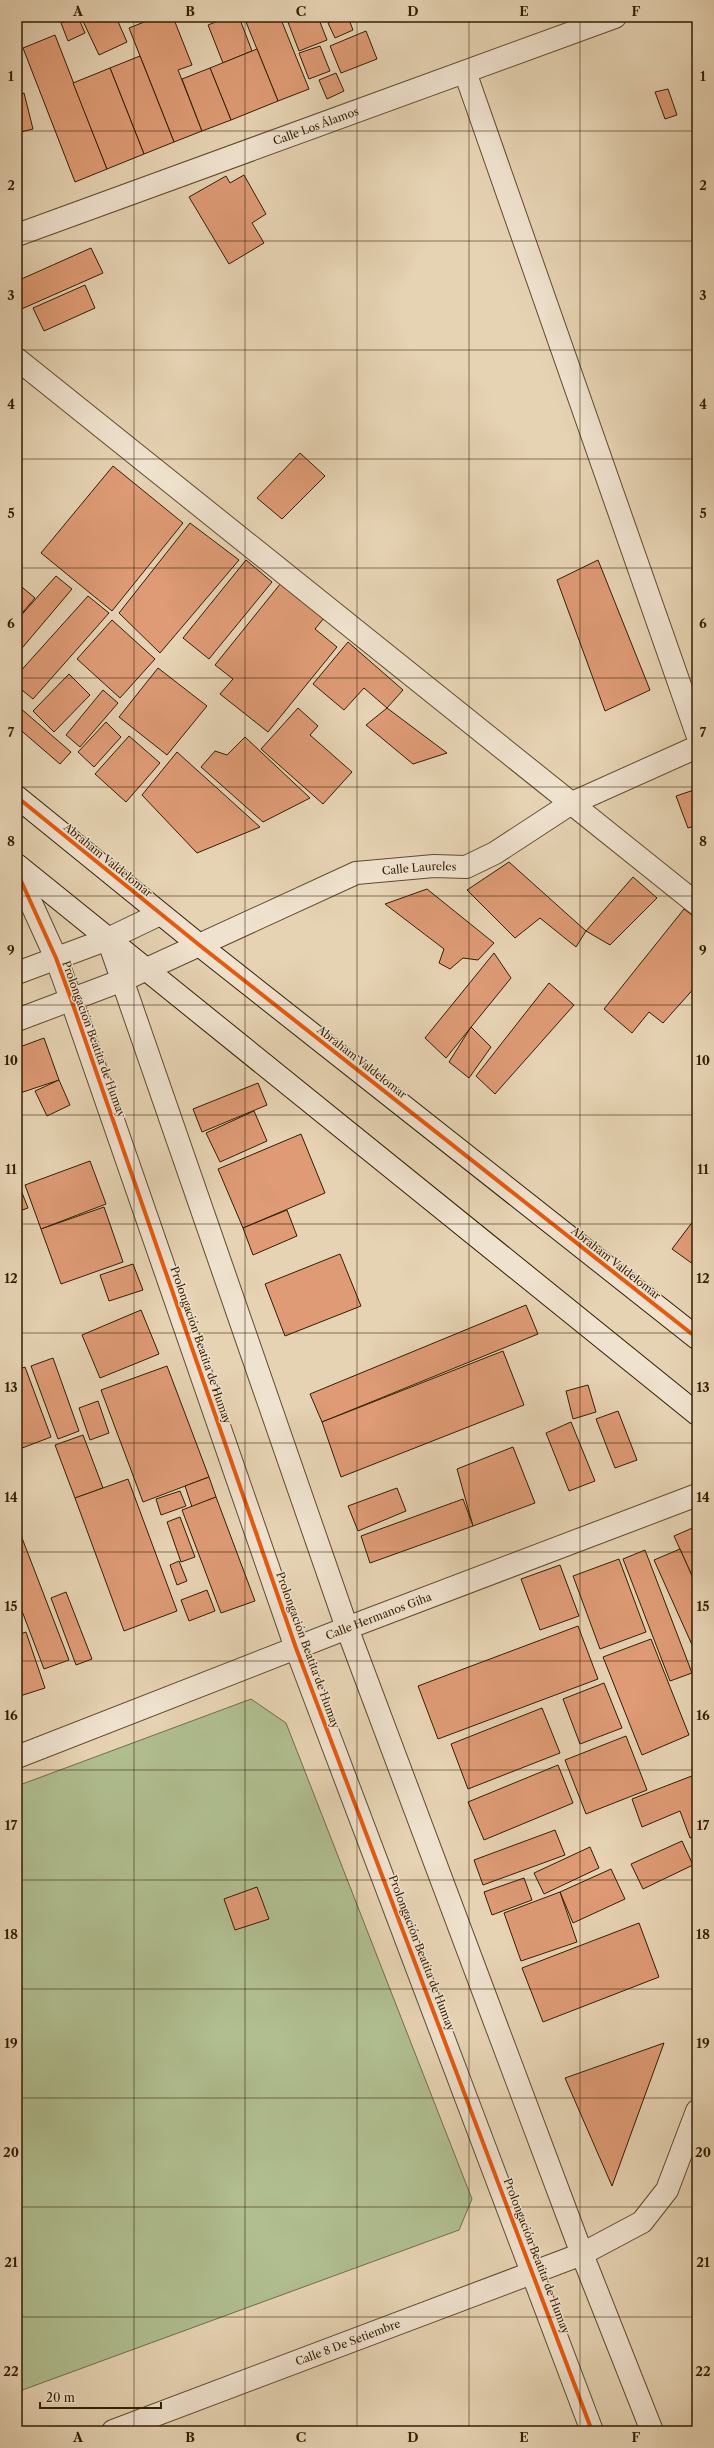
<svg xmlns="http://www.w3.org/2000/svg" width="714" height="2448" viewBox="0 0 714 2448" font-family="'Libre Caslon Text',serif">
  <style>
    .green { fill: #b0be90; stroke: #726e48 }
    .building { fill: #de9b75; stroke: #331e00 }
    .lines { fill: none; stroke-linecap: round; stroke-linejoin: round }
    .street-casing { stroke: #604b2d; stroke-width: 24 }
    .secondary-casing { stroke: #331e00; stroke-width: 24 }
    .street { stroke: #efe2ce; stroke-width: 22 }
    .secondary { stroke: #efe2ce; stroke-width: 22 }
    .cycleway-casing { stroke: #efe2ce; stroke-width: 6 }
    .cycleway { stroke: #e8590c; stroke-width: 4 }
    .grid { fill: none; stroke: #331e00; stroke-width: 1; stroke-opacity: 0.55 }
    .labels { text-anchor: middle; stroke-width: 3; stroke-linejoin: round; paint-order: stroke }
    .street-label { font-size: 11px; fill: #331e00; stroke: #efe2ce }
    .neatline { fill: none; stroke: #331e00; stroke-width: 1.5 }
    .grid-label { font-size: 13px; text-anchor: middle; font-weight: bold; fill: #331e00 }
  </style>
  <rect width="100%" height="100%" fill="#e6d3b3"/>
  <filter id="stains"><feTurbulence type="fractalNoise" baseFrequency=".005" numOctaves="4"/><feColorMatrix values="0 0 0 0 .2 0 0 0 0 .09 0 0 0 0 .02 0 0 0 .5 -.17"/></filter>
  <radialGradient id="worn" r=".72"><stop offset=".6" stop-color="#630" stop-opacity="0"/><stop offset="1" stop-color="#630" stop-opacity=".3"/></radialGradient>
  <polygon class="green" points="251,1699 286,1723 472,2199 459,2230 17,2392 17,1786"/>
  <g class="building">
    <polygon points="78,17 85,33 68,41 61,23"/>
    <polygon points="81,17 116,17 127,42 99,55"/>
    <polygon points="157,17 173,17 192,65 178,70 202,131 174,142 129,28"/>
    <polygon points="228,17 239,17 252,51 223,63 208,25"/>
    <polygon points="244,17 280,17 309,89 278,101"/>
    <polygon points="286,17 318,17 327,40 299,51"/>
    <polygon points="323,17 333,17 324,21"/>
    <polygon points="342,17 348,17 353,30 335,38 328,23"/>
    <polygon points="366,31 377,59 341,73 330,46"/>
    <polygon points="55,35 107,169 75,182 23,48"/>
    <polygon points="320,46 330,71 309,79 299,53"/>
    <polygon points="257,49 278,101 231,120 210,68"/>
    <polygon points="140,56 174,142 144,154 110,68"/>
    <polygon points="110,68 144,154 107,169 73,83"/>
    <polygon points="210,68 231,120 202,131 182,79"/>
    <polygon points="336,73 344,91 327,99 319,80"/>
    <polygon points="668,89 677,115 665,119 655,92"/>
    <polygon points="24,93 33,129 17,133 17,95"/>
    <polygon points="244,175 266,214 252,223 264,243 229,264 189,197 226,176 230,183"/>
    <polygon points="91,248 103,273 17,311 17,281"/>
    <polygon points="85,285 95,308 44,331 33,308"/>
    <polygon points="300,453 325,476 282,519 257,498"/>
    <polygon points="113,466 183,523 112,611 41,553"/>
    <polygon points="190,523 239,560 160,653 119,613"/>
    <polygon points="246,560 272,582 209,659 183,638"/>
    <polygon points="598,560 650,690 605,711 557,580"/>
    <polygon points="56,576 72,589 17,654 17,620"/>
    <polygon points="17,583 35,598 17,619"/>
    <polygon points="281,583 324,618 315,629 337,647 268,732 220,694 233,679 215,665"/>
    <polygon points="88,596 109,613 33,699 17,686 17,675"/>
    <polygon points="112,620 155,659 120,698 77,659"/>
    <polygon points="348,642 403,690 387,708 364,688 344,710 313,684"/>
    <polygon points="158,668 207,706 167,755 119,717"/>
    <polygon points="69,674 90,695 54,732 33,711"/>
    <polygon points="103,690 118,703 80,747 66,735"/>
    <polygon points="19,707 71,752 60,764 17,727 17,710"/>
    <polygon points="298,708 318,726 310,735 352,772 323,804 261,749"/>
    <polygon points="387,708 447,753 413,764 366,725"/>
    <polygon points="106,722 121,737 94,767 78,752"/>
    <polygon points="129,736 160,763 126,802 95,774"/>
    <polygon points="245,737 310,798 263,822 201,767 215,751 227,755"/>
    <polygon points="177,752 260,827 197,853 142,795"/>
    <polygon points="697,789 697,825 688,828 676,796"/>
    <polygon points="509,862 586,931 576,947 540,918 515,938 467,890"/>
    <polygon points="633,877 657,898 610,945 586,931"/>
    <polygon points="427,889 494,943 478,960 463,958 450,969 439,963 444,949 385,904"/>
    <polygon points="684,909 697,919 697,985 663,1023 649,1012 632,1033 604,1009"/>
    <polygon points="494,953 511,978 446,1058 425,1038"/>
    <polygon points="549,983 574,1005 495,1094 476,1076"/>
    <polygon points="471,1027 491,1047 469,1078 449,1062"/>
    <polygon points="44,1038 59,1080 17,1094 17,1048"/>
    <polygon points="59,1080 70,1105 47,1116 35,1091"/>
    <polygon points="258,1083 267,1105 202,1132 193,1109"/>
    <polygon points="254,1111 267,1141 220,1162 206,1133"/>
    <polygon points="301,1134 325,1193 243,1228 218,1169"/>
    <polygon points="90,1161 106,1204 41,1229 25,1185"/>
    <polygon points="17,1180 28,1208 17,1212"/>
    <polygon points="104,1207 123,1262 61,1284 41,1229"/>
    <polygon points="287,1210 297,1236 253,1255 243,1228"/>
    <polygon points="697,1216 697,1267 672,1249"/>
    <polygon points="340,1254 361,1306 285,1336 265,1284"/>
    <polygon points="133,1264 143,1290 109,1301 100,1275"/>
    <polygon points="526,1305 538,1334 322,1422 310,1394"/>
    <polygon points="141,1310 159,1354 100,1378 82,1335"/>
    <polygon points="17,1343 22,1357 17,1359"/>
    <polygon points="503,1351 524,1405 341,1477 322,1422"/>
    <polygon points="53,1358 79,1431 58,1439 31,1366"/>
    <polygon points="167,1366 209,1477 143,1502 101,1390"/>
    <polygon points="25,1367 51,1437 17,1450 17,1370"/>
    <polygon points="588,1385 596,1412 573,1419 566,1391"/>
    <polygon points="98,1401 109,1433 90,1440 79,1408"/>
    <polygon points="618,1411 637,1460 615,1468 596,1419"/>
    <polygon points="571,1422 595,1481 569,1491 546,1433"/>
    <polygon points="83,1435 103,1488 75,1498 55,1445"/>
    <polygon points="513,1447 535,1503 473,1526 457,1469"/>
    <polygon points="209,1477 216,1497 192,1507 185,1486"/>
    <polygon points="128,1479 177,1611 124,1631 75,1498"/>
    <polygon points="397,1488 406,1511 358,1531 348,1506"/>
    <polygon points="180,1491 186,1506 161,1515 156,1499"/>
    <polygon points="216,1497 255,1601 221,1613 182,1510"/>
    <polygon points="463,1499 473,1526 370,1563 361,1536"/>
    <polygon points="180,1517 195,1557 181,1562 167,1522"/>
    <polygon points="17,1525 69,1660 44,1669 17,1598"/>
    <polygon points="697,1526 697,1587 674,1536"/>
    <polygon points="680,1549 697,1587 697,1656 654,1560"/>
    <polygon points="645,1550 692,1673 670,1681 623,1559"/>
    <polygon points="619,1559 646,1632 600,1649 573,1576"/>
    <polygon points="179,1561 187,1581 177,1585 170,1565"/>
    <polygon points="560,1565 579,1616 540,1630 521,1579"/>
    <polygon points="207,1590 215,1611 189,1621 181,1600"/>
    <polygon points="66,1592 92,1659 76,1665 51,1598"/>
    <polygon points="578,1626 598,1679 438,1739 418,1686"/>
    <polygon points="26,1632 45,1688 20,1696 17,1688 17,1635"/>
    <polygon points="651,1639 689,1735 642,1755 603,1657"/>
    <polygon points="604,1683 622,1728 580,1744 563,1699"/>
    <polygon points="542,1708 560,1753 468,1789 451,1744"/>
    <polygon points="626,1736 647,1790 586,1814 565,1760"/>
    <polygon points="558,1765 573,1803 484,1840 468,1802"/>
    <polygon points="697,1774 697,1836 690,1838 680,1811 642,1827 632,1799"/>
    <polygon points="555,1830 565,1855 483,1885 474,1860"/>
    <polygon points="682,1841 693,1865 643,1889 631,1864"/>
    <polygon points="590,1847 599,1868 544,1894 534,1873"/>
    <polygon points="611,1869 625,1899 573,1923 560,1892"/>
    <polygon points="524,1878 532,1900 492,1915 484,1892"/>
    <polygon points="257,1887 269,1919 235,1930 224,1899"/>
    <polygon points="560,1892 577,1942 521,1961 504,1913"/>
    <polygon points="639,1923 659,1977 543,2022 522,1968"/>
    <polygon points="664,2043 612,2186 565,2078"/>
  </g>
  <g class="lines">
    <g class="street-casing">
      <g id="street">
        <polyline points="465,72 697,734"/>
        <path id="s1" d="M17 235 615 17"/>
        <polyline points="17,359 697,904"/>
        <polyline points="17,872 56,958 71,999 296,1648 592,2431"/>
        <polyline points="108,939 347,1628 582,2254 652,2431"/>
        <polyline points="17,973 108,939 160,914"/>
        <path id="s2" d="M17 1020 123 980 356 873 434 866 466 867 495 853 570 804 697 747"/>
        <path id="s3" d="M17 1757 347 1628 697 1495"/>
        <path id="s4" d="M113 2431 582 2254 642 2222 667 2190 697 2111"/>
      </g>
    </g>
    <g class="secondary-casing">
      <g id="secondary">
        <polyline points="17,797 198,944 697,1338"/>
        <polyline points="17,865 697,1414"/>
      </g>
    </g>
    <use href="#street" class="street"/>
    <use href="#secondary" class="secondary"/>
    <g class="cycleway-casing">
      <g id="cycleway">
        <polyline points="17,797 198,944 697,1338"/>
        <polyline points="17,872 56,958 71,999 296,1648 592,2431"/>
      </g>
    </g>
    <use href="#cycleway" class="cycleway"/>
  </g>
  <path class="grid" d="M134 17V2431M245 17V2431M357 17V2431M469 17V2431M580 17V2431M17 131H697M17 241H697M17 350H697M17 459H697M17 568H697M17 678H697M17 787H697M17 896H697M17 1005H697M17 1115H697M17 1224H697M17 1333H697M17 1443H697M17 1552H697M17 1661H697M17 1770H697M17 1880H697M17 1989H697M17 2098H697M17 2207H697M17 2317H697"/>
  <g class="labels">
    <g class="street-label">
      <text dy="4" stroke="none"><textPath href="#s1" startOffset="318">Calle Los Álamos</textPath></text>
      <text transform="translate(108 860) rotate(39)" y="4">Abraham Valdelomar</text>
      <text dy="4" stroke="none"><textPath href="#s2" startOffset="433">Calle Laureles</textPath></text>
      <text transform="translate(94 1039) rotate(70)" y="4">Prolongación Beatita de Humay</text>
      <text transform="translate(362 1062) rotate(38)" y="4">Abraham Valdelomar</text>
      <text transform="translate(616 1263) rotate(38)" y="4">Abraham Valdelomar</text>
      <text transform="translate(201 1345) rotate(71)" y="4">Prolongación Beatita de Humay</text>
      <text dy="4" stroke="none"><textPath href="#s3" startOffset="388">Calle Hermanos Giha</textPath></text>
      <text transform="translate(308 1650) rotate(70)" y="4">Prolongación Beatita de Humay</text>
      <text transform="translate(422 1953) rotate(69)" y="4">Prolongación Beatita de Humay</text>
      <text transform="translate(537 2256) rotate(69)" y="4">Prolongación Beatita de Humay</text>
      <text dy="4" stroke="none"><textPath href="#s4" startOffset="251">Calle 8 De Setiembre</textPath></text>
    </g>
  </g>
  <rect width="714" height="2448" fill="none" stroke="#e6d3b3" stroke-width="44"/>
  <path d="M40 2402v6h121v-6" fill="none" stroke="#331e00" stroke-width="2"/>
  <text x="46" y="2402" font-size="12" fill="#331e00" stroke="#efe2ce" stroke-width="3" paint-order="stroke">20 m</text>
  <rect x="22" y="22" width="670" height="2404" class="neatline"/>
  <g class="grid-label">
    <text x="78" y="16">A</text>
    <text x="190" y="16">B</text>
    <text x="301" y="16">C</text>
    <text x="413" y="16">D</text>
    <text x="524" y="16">E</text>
    <text x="636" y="16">F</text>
    <text x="11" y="81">1</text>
    <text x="703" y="81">1</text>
    <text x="11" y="190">2</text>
    <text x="703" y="190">2</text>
    <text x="11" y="300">3</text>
    <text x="703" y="300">3</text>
    <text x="11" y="409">4</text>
    <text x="703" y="409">4</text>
    <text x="11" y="518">5</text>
    <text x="703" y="518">5</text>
    <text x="11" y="628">6</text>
    <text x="703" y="628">6</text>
    <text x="11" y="737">7</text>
    <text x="703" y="737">7</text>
    <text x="11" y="846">8</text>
    <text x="703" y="846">8</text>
    <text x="11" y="955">9</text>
    <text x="703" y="955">9</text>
    <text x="11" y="1065">10</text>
    <text x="703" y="1065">10</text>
    <text x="11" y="1174">11</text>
    <text x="703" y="1174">11</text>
    <text x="11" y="1283">12</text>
    <text x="703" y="1283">12</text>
    <text x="11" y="1392">13</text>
    <text x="703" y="1392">13</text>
    <text x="11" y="1502">14</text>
    <text x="703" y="1502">14</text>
    <text x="11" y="1611">15</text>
    <text x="703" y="1611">15</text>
    <text x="11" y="1720">16</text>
    <text x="703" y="1720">16</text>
    <text x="11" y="1830">17</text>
    <text x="703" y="1830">17</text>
    <text x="11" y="1939">18</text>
    <text x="703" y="1939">18</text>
    <text x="11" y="2048">19</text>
    <text x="703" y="2048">19</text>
    <text x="11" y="2157">20</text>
    <text x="703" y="2157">20</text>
    <text x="11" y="2267">21</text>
    <text x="703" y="2267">21</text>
    <text x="11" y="2376">22</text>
    <text x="703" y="2376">22</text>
    <text x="78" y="2442">A</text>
    <text x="190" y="2442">B</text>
    <text x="301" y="2442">C</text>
    <text x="413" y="2442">D</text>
    <text x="524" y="2442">E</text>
    <text x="636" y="2442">F</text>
  </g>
  <rect width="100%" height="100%" filter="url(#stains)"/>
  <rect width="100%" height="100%" fill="url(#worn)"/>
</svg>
